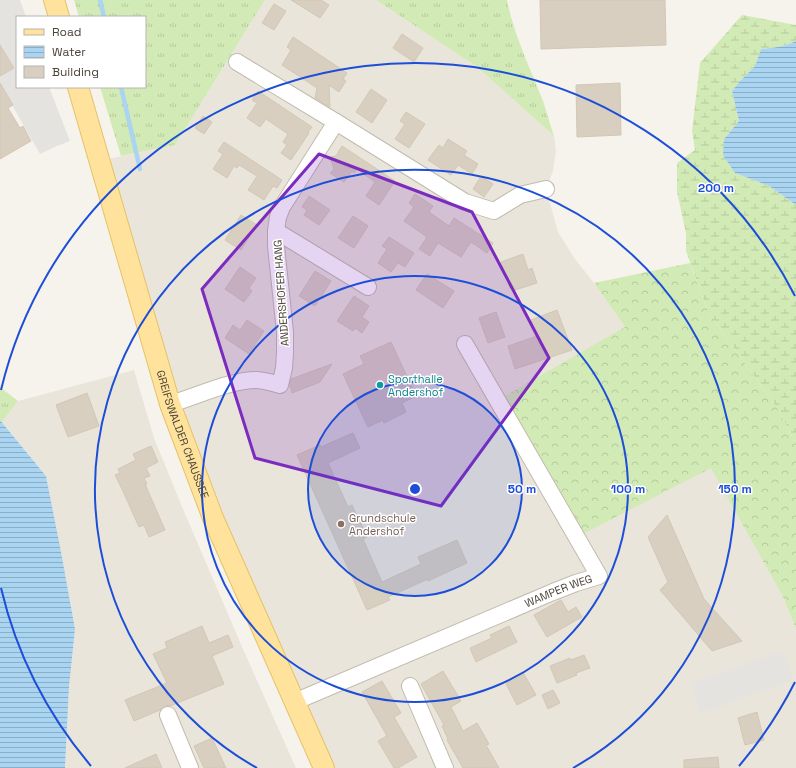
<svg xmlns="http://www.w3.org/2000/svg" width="796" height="768" viewBox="0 0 796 768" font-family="'Space Grotesk',sans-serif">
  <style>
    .residential { fill: #eae5da }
    .grass { fill: url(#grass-tufts) }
    .forest { fill: url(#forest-crowns) }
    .wetland { fill: url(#wetland-marsh) }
    .parking { fill: #e5e3e0 }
    .water { fill: url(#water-rules) }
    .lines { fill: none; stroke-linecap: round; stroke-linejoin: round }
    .stream { stroke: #a9d4f2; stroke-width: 4.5 }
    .building { fill: #d8cfc1; stroke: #d3c7b4 }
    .minor-casing { stroke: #c2bbae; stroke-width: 18 }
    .major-casing { stroke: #e6c16a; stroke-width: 22 }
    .minor { stroke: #fff; stroke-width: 16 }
    .major { stroke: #ffe39c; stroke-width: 20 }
    .marked { fill: #7b2cbf; fill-opacity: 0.2; stroke: #7b2cbf; stroke-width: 3; stroke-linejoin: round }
    .ring { fill: none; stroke: #1d4ed8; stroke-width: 2 }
    .culture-dot { fill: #0f9aa8; stroke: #fff; stroke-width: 1.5 }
    .education-dot { fill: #8d6e63; stroke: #fff; stroke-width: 1.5 }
    .labels { text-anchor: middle; stroke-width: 3; stroke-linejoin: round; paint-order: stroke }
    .street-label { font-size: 11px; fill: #4b4439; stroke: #fff }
    .culture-label { font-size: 11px; fill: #0d838f; stroke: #fff; text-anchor: start }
    .education-label { font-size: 11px; fill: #785e54; stroke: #fff; text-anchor: start }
    .centre { fill: #1d4ed8; stroke: #fff; stroke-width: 2 }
    .ring-label { font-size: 12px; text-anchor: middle; font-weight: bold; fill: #1d4ed8; stroke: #fff; stroke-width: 3; stroke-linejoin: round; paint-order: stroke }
  </style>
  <defs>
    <pattern id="grass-tufts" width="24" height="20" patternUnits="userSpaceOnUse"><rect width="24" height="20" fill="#d2eab5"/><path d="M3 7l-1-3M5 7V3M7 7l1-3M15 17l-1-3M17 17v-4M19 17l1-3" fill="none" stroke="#b6ca9c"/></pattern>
    <pattern id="forest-crowns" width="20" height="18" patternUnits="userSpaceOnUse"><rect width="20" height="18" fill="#d2eab5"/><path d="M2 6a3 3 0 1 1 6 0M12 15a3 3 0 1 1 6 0" fill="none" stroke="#b6ca9c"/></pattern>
    <pattern id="wetland-marsh" width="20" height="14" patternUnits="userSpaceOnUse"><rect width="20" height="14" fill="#d2eab5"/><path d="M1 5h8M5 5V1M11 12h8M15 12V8" fill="none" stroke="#b6ca9c"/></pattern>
    <pattern id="water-rules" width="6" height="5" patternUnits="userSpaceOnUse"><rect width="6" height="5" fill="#a9d4f2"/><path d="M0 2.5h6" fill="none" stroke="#8caec5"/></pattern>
  </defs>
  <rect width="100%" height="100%" fill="#f6f3ec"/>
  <g class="residential">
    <polygon points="265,0 376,0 477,67 554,136 556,151 553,171 546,189 558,232 575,259 594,283 625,327 711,467 783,597 796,629 796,768 324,768 213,518 99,161 175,145"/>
    <polygon points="134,370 154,438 183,509 243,649 296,768 65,768 69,687 75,629 46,476 2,422 18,401"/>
  </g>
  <g class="grass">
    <polygon points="74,0 265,0 175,145 121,156 100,87 145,87 145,17 79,17"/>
    <path d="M376 0H507C514 35 530 68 543 101 547 113 550 125 554 136L477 67Z"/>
    <polygon points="0,387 18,401 2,422 0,420"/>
  </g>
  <polygon class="forest" points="690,263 708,312 776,406 796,443 796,629 783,597 711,468 577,537 498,400 625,327 594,283"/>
  <path class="wetland" d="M742 15 796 25V41C784 47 773 48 761 49L755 66 740 81 732 91 739 121 724 139 735 173 769 186 796 205V443L776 406 708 312 686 251V233L677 192V163L695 150 692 131 700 63Z"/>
  <g class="parking">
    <polygon points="0,0 20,0 26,17 17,17 17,87 49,87 70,141 57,146 40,154 0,84 0,76 14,68 0,45"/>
    <polygon points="782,651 789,665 793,680 700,714 691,683"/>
  </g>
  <g class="water">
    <path d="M796 41V205L769 186 735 173 723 155 724 139 739 121 732 91 740 81 755 66 761 49C773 48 784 47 796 41Z"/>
    <polygon points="0,420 46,476 61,552 75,629 69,687 65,768 0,768"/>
  </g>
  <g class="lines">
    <g class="stream">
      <polyline points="100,0 104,17"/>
      <polyline points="121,87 140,169"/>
    </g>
  </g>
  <g class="building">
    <polygon points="291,0 321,0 329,5 320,18"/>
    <polygon points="540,0 665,0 666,45 541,49"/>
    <polygon points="274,4 286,11 274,30 262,23"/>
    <polygon points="402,34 423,48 414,62 393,48"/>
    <polygon points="293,37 347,73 343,79 346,81 339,92 329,85 330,107 315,98 317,88 282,65 291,50 287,47"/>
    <polygon points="0,45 14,68 0,76"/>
    <polygon points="0,83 13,105 8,108 20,128 23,126 31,141 0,159"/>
    <polygon points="620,83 621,135 577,137 576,85"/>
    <polygon points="371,89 387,100 372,123 356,112"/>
    <polygon points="258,91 312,127 308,132 309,133 291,160 281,153 287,145 283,142 288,134 266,119 260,127 247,118 257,103 252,100"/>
    <polygon points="406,112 425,124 409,148 395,139 405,124 400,121"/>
    <polygon points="203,116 212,122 204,134 195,128"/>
    <polygon points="448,139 467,151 464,155 478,164 472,174 458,165 451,175 428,160 439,145 443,148"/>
    <polygon points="224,142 282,180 277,188 273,186 264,200 248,190 257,176 239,165 237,168 234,166 227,178 213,169 223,154 218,151"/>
    <polygon points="342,146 395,181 379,205 366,196 375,182 357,169 354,173 352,171 344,182 330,173 334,169 330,157 336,156"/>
    <polygon points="481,176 493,184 484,197 473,189"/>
    <polygon points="415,194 433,206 429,212 449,226 454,218 493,243 487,253 471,242 461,257 438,243 430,256 419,249 427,237 404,221 414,207 409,203"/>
    <polygon points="309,196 330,210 319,225 304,215 307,210 302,207"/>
    <polygon points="241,215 257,225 241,250 225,240"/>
    <polygon points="353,216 368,226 354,248 338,238"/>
    <polygon points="389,237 414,253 405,267 398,263 391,272 378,263 387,249 382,246"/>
    <polygon points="523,254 528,270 532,268 537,283 515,290 514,286 510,288 501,262"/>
    <polygon points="240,267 256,278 249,288 252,291 244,302 225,289"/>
    <polygon points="315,271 331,281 315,306 299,296"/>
    <polygon points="427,274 454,291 443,308 416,290"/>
    <polygon points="354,296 369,306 362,317 369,322 362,333 355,328 353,331 337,321"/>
    <polygon points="557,310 572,350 515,369 508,346 537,336 531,320"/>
    <polygon points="496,312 505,337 488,343 479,318"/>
    <polygon points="247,320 264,331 249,354 225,338 233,325 240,330"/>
    <polygon points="391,342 416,396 402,403 406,412 384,423 383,420 368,427 343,374 364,364 360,356"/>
    <polygon points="332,364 320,382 292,393 290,385 291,379"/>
    <polygon points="87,393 99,426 68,437 56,405"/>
    <polygon points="353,433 360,448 328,463 348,507 352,505 367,537 363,539 382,582 421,564 418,557 457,540 467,563 428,581 428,579 388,597 390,600 367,610 297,455 320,445 321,447"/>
    <polygon points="151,446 158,462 146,468 150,476 144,478 147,484 145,484 165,530 149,537 144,525 139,527 122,489 115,475 120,473 118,469 136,460 133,454"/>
    <polygon points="667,515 704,599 742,641 712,651 660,590 668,582 648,537"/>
    <polygon points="561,600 568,612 576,607 582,617 547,637 534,615"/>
    <polygon points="202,626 209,643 228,635 233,647 212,656 224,684 170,706 165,706 160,710 134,721 125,700 167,683 153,654 167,648 165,642"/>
    <polygon points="509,626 517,642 476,662 470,648 492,638 490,635"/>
    <polygon points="584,655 590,668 576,673 577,675 557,683 550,666 570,658 571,660"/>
    <polygon points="443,671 461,701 451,707 463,731 477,723 489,744 486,745 499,768 463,768 447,740 448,739 442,726 444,725 421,684"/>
    <polygon points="524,674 536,695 517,705 506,684"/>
    <polygon points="382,681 401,713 394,717 417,757 398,768 394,768 378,741 387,736 362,692"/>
    <polygon points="553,690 560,703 548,709 542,695"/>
    <polygon points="757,712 764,740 745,745 738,718"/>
    <polygon points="212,738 226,768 204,768 194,746"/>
    <polygon points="156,754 162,768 125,768"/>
    <polygon points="718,757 719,768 684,768 684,760"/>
  </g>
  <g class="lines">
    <g class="minor-casing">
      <g id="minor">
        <polyline points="237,62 336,122"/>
        <polyline points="276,231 368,287"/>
        <path d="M170 404C195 397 230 380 256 380 264 380 272 383 280 385L284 368 285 353V332L276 246V231L278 217 282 207 336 122 465 202 494 211 520 195 546 189"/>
        <polyline points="410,686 445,768"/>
        <path id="s1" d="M294 702 553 592 576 583 599 576 465 344"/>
        <polyline points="168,715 190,768"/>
      </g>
    </g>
    <g class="major-casing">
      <g id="major">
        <polyline points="54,0 59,17"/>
        <path id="s2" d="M78 87 170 404 213 518 324 768"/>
      </g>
    </g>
    <use href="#minor" class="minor"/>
    <use href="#major" class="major"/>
  </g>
  <path class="marked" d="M319 154 472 212 549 358 441 506 255 458 202 289Z"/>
  <circle cx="415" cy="489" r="107" fill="#1d4ed8" fill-opacity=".12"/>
  <g class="ring">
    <circle cx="415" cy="489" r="107"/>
    <circle cx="415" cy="489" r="213"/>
    <path d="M257 768A320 320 0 1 1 573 768"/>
    <path d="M795 682A426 426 0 0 1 739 766M91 766A426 426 0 0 1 1 588M1 390A426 426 0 0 1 795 296"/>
  </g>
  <circle class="culture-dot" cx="380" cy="385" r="4"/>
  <circle class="education-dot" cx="341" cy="524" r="4"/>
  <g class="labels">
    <g class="street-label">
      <text transform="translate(281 293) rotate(-94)" y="4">ANDERSHOFER HANG</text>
      <text dy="4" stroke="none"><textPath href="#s2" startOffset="363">GREIFSWALDER CHAUSSEE</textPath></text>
      <text dy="4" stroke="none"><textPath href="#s1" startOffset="287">WAMPER WEG</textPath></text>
    </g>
    <g class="culture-label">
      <text x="388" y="383">Sporthalle<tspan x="388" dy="13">Andershof</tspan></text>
    </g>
    <g class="education-label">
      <text x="349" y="522">Grundschule<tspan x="349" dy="13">Andershof</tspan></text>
    </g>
  </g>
  <circle cx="415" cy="489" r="6" class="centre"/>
  <g class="ring-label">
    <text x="716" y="192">200 m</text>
    <text x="522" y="493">50 m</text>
    <text x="628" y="493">100 m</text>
    <text x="735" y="493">150 m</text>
  </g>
  <rect x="16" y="16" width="130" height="72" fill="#ffffff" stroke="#b7b4b0"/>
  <rect x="24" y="29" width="20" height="6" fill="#ffe39c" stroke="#b7b4b0"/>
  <text x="52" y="36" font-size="12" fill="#4b4439">Road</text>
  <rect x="24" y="46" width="20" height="12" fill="url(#water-rules)" stroke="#b7b4b0"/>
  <text x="52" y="56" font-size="12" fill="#4b4439">Water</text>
  <rect x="24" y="66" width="20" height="12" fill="#d8cfc1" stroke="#b7b4b0"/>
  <text x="52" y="76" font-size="12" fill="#4b4439">Building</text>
</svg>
